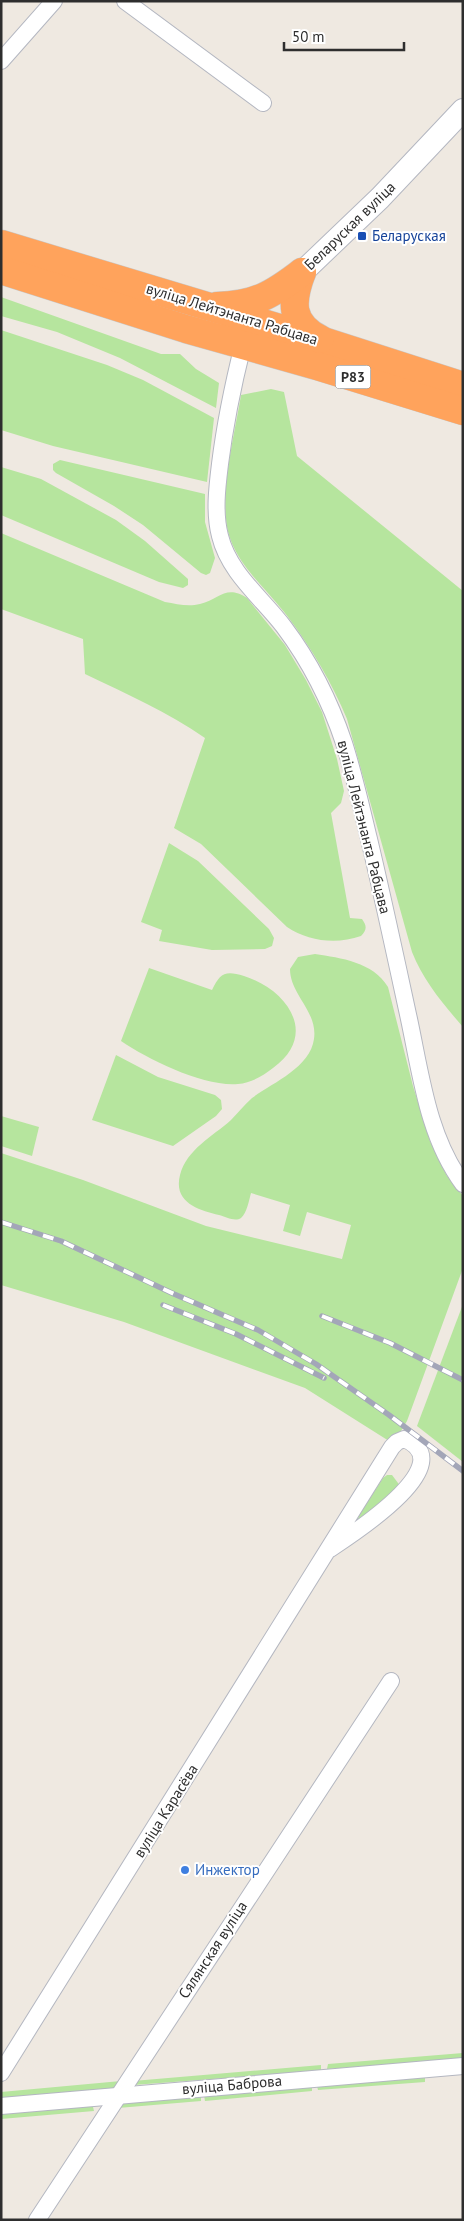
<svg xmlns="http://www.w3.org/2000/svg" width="464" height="2221" viewBox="0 0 464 2221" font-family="'PT Sans',sans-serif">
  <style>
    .green { fill: #b6e59e }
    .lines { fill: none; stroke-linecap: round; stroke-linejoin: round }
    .street-casing { stroke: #b4b7c1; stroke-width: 18 }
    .secondary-casing { stroke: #b4b7c1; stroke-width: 24 }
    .highway-casing { stroke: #c9c9c9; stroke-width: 29 }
    .street { stroke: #fff; stroke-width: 16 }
    .secondary { stroke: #fff; stroke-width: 22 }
    .highway { stroke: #ffa35c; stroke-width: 28 }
    .rail-casing { stroke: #a3a6b8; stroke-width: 5.5 }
    .rail { stroke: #fff; stroke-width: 4; stroke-dasharray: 11; stroke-linecap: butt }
    .transit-dot { fill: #1a4fb4; stroke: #fff; stroke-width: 2 }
    .shop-dot { fill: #3f7fe0; stroke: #fff; stroke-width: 2 }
    .labels { text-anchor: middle; stroke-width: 4; stroke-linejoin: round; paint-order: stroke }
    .shield { fill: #fff; stroke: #6d6d6d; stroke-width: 1 }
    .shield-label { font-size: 14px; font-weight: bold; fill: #2e2e2e }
    .street-label { font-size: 15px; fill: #2e2e2e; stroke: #fff }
    .transit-label { font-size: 15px; fill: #164399; stroke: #fff; text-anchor: start }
    .shop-label { font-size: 15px; fill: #366cbe; stroke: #fff; text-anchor: start }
  </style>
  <rect width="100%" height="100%" fill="#efe9e1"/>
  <g class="green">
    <polygon points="1,297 161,354 180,354 196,369 219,383 216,408 120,358 57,332 1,316"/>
    <polygon points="1,330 107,365 143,380 214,418 207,482 53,446 1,430"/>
    <path d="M271 389 284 392 297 456 463 591V1027C443 1004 423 980 412 952L347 719C332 683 312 649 288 617 266 587 229 560 226 519 222 482 235 432 241 395Z"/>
    <polygon points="60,460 205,494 205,522 215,558 210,573 206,575 201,573 143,525 114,506 56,473 53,470 53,464"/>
    <polygon points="1,467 41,479 116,520 145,541 188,579 188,585 183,588 159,582 1,515"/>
    <path d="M1 533 165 602C177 604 188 607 200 604 220 599 226 584 247 598L285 645 306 680 322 712 337 759 344 791 341 803 331 813 350 918 362 919C367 926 367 930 361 936 336 945 308 941 287 927L201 844 174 828 205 738C167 712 127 694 85 674L83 639 1 609Z"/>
    <polygon points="169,843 198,861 269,929 274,938 272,946 265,949 212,950 159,941 162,930 141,922"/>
    <path d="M315 954C341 958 373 962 388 987L413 1086 430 1141 447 1176 463 1196V1268L407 1421 401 1431 389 1441 305 1388 124 1322 1 1285V1153L83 1180 206 1226 342 1259 351 1225 307 1212 300 1236 283 1231 290 1205 251 1193C249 1200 247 1213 241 1218 235 1222 226 1217 219 1215 199 1210 173 1203 180 1175 187 1149 212 1137 231 1120 238 1113 244 1105 252 1098 272 1083 310 1068 314 1039 318 1011 290 995 290 969L298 957Z"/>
    <path d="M149 968 212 990C220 974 224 970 244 976 288 990 319 1035 273 1068 263 1076 251 1083 238 1084 204 1087 149 1060 121 1041Z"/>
    <polygon points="116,1055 158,1077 215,1095 221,1100 222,1109 216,1116 173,1146 92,1120"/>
    <polygon points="1,1116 39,1127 32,1156 1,1146"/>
    <polygon points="463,1304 463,1462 417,1426"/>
    <polygon points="387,1475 392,1475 401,1487 357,1522 359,1515 383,1478"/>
    <polygon points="463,2053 463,2059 327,2069 328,2064"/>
    <polygon points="321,2065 321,2071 133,2085 133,2081"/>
    <polygon points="425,2077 425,2082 318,2090 317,2086"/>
    <polygon points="121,2081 113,2088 4,2099 1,2097 1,2092"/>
    <polygon points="312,2086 312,2091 205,2101 204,2095"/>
    <polygon points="201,2095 201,2101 118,2108 125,2103"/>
    <polygon points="88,2105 93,2107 94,2111 1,2119 1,2114"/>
  </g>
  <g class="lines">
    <g class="street-casing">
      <g id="street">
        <polyline points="125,1 263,103"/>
        <polyline points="1,61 54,1"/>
        <path d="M243 345C233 385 225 424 220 464 217 488 214 513 220 536 229 573 262 598 284 627 311 663 330 701 344 743 354 774 361 806 369 839 383 898 396 959 409 1019 421 1075 428 1137 463 1184"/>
        <path d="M1 2073 392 1447 397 1442 404 1439C464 1463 351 1535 330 1549"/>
        <polyline points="1,2106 463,2066"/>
        <polyline points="37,2220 391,1681"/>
      </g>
    </g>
    <g class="secondary-casing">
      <polyline id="secondary" points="290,284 380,198 463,110"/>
    </g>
    <g class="highway-casing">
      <g id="highway">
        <polyline points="1,244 326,342 463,386"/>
        <polyline points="1,270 186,329 317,366 463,411"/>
        <path d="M302 272C291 301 289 323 320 339"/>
        <path d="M217 306C255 305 272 295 302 272"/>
      </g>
    </g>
    <use href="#street" class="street"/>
    <use href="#secondary" class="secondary"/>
    <use href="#highway" class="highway"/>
    <g class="rail-casing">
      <g id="rail">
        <polyline points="1,1222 61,1241 174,1294 258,1330 316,1364 389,1415 463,1471"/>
        <polyline points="163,1305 236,1334 324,1378"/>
        <polyline points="322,1316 390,1343 463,1380"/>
      </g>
    </g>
    <use href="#rail" class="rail"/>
  </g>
  <rect class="transit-dot" x="357" y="231" width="10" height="10" rx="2.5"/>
  <circle class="shop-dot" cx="185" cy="1870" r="5"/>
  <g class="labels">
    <rect class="shield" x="335.5" y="365.5" width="35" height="23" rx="4"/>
    <g class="shield-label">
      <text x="353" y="382">Р83</text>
    </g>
    <g class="street-label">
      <text transform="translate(350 226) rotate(-44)" y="5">Беларуская вуліца</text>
      <text transform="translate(232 314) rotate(17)" y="5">вуліца Лейтэнанта Рабцава</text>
      <text transform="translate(364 827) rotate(76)" y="5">вуліца Лейтэнанта Рабцава</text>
      <text transform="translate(166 1811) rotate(-58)" y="5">вуліца Карасёва</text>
      <text transform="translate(213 1950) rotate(-57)" y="5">Сялянская вуліца</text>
      <text transform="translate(232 2085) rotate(-5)" y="5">вуліца Баброва</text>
    </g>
    <g class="transit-label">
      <text x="372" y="241">Беларуская</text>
    </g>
    <g class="shop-label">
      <text x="195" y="1875">Инжектор</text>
    </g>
  </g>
  <rect width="464" height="2221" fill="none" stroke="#2e2e2e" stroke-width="5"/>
  <path d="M284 42v8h120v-8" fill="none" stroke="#2e2e2e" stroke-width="2.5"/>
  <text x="292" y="42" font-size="15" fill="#2e2e2e" stroke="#ffffff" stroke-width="4" paint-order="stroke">50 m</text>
</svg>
